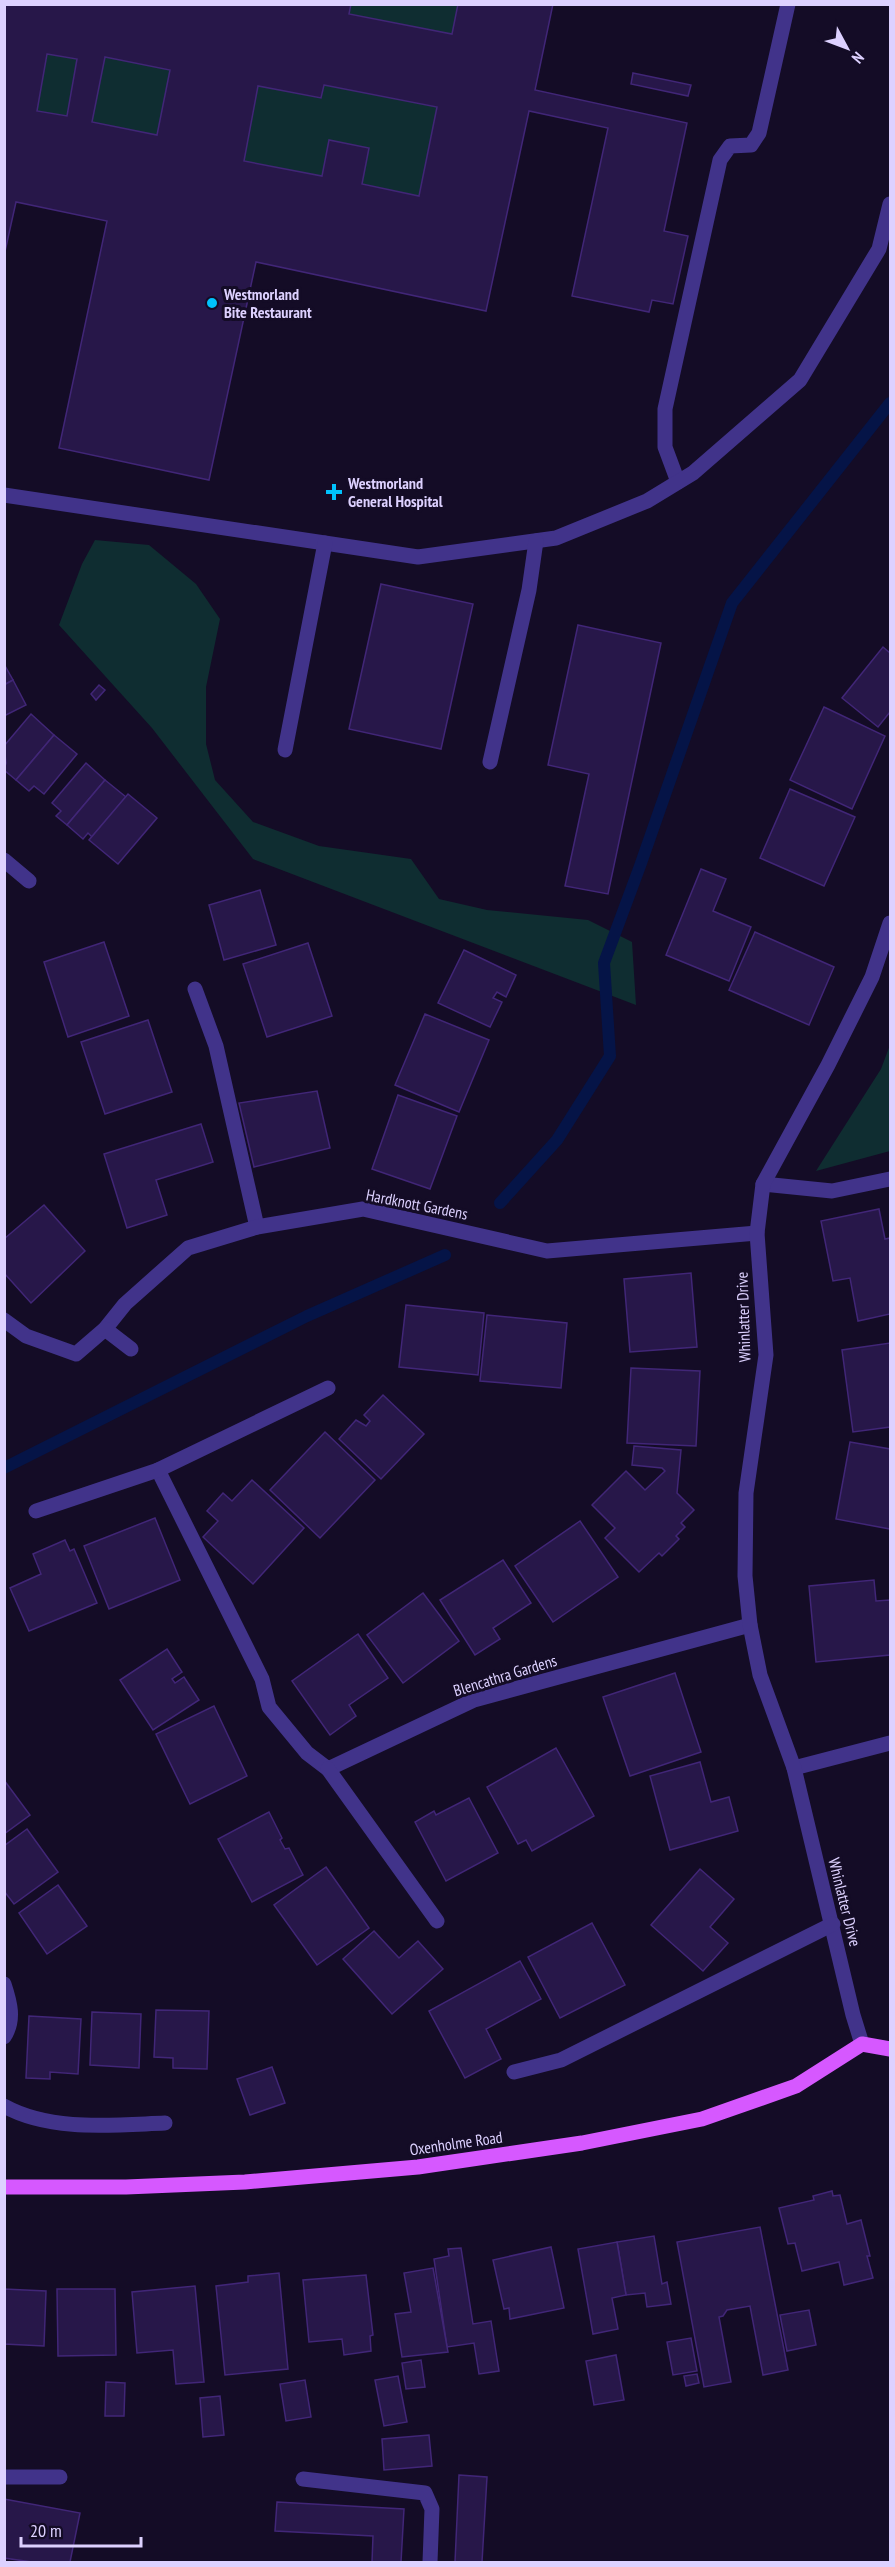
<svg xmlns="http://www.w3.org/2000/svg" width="895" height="2567" viewBox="0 0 895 2567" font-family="'PT Sans Narrow',sans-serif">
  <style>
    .green { fill: #0f2d31 }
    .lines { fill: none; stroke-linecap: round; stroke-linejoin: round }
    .stream { stroke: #051447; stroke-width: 12 }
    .building { fill: #271749; stroke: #412677; stroke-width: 1.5; fill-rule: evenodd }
    .minor { stroke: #41338a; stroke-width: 15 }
    .major { stroke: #d658ff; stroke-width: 15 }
    .poi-dot { fill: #00c2fc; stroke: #140c26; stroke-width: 2 }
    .labels { text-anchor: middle; stroke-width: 6; stroke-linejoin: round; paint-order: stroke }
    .poi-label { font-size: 16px; font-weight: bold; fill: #ddd1ff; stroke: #140c26; text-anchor: start }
    .street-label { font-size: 16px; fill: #ddd1ff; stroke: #140c26 }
  </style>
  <rect width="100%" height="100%" fill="#140c26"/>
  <g class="green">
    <polygon points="351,5 458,5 452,34 349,14"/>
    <polygon points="47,54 77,59 67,116 37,111"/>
    <polygon points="105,57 170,70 157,135 92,122"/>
    <polygon points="324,85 437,107 419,196 362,184 369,148 329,140 322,176 244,161 258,86 321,98"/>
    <polygon points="95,540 149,545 196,584 220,619 206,687 206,744 215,780 253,822 319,846 411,859 439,899 487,910 588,920 632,942 636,1005 253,859 152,728 59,625 82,564"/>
    <polygon points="890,1045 890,1151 816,1171 881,1069"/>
  </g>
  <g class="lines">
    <g class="stream">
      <polyline points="500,1203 557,1140 610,1056 604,963 640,866 732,603 890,403"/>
      <polyline points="4,1468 307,1316 445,1255"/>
    </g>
  </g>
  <g class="building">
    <path d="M4 4H351L349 14 452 34 458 4H553L535 90 687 123 664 231 688 236 673 304 652 300 649 312 572 296 608 128 529 111 486 311 256 262 209 480 59 448 107 221 16 202 4 256ZM47 54 77 59 67 116 37 111ZM105 57 170 70 157 135 92 122ZM324 85 437 107 419 196 362 184 369 148 329 140 322 176 244 161 258 86 321 98Z"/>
    <polygon points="633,73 691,85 688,96 631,84"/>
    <polygon points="381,584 473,604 441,749 349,729"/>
    <polygon points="578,625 661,643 608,894 565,886 589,774 548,765"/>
    <polygon points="883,647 890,653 890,712 878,727 842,698"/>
    <polygon points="4,664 13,680 4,685"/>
    <polygon points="13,680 26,705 4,716 4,685"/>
    <polygon points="99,685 105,690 96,700 91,694"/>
    <polygon points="824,707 885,736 852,809 790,780"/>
    <polygon points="31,714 54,735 16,780 4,770 6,763 4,746"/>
    <polygon points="54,735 77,754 44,794 34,786 29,791 16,780"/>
    <polygon points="86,763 105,780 67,825 56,816 61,811 52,803"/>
    <polygon points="105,780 126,797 92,837 88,833 83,839 67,825"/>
    <polygon points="790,789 855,817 824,886 760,858"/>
    <polygon points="128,794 157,818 118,864 89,840"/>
    <polygon points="701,869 726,879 713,911 751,927 729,981 666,955"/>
    <polygon points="260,890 276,945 224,960 209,905"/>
    <polygon points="755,932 834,967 809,1025 729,990"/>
    <polygon points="104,942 129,1016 68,1037 44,962"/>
    <polygon points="308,943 332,1016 267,1037 243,964"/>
    <polygon points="464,950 516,975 506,997 497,992 493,998 502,1002 490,1027 438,1003"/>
    <polygon points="425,1014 489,1040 459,1112 395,1085"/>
    <polygon points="148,1020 172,1092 105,1114 81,1042"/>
    <polygon points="317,1091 330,1148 254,1167 239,1103"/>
    <polygon points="398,1095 457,1116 430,1189 372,1169"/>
    <polygon points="201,1124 213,1162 156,1180 167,1215 127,1228 104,1154"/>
    <polygon points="44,1205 85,1251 31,1303 4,1273 4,1239"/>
    <polygon points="879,1209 885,1239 890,1238 890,1314 858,1321 850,1278 833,1281 821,1221"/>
    <polygon points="691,1273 697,1347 630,1352 624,1279"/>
    <polygon points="406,1305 484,1313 478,1375 399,1367"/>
    <polygon points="487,1315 567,1323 561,1388 480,1381"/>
    <polygon points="890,1343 890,1427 853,1432 842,1350"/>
    <polygon points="631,1368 700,1371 696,1446 627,1443"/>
    <polygon points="383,1395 424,1434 381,1479 339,1439 356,1420 366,1426 370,1421 364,1415"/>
    <polygon points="325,1432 375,1480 320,1538 270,1490"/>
    <polygon points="850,1442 890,1449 890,1529 836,1519"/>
    <polygon points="634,1446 681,1450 677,1493 694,1510 681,1523 685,1527 676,1536 679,1539 662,1556 659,1553 639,1572 605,1538 615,1528 592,1505 626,1471 645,1490 665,1471 662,1468 632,1465"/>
    <polygon points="252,1480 304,1528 253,1584 203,1537 218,1521 207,1511 223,1493 232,1501"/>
    <polygon points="155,1518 180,1580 109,1609 84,1546"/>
    <polygon points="580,1521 618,1577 553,1622 515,1566"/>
    <polygon points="65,1540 70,1551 74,1549 97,1603 29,1631 10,1588 41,1574 33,1554"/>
    <polygon points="503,1560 531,1603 493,1628 500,1639 475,1655 440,1600"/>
    <polygon points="874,1580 876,1601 890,1600 890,1655 816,1662 809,1586"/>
    <polygon points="423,1593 459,1641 403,1683 367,1635"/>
    <polygon points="358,1634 388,1678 349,1705 356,1716 330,1735 292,1681"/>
    <polygon points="167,1649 182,1672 172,1679 175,1683 184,1677 199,1700 153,1730 120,1680"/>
    <polygon points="675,1673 701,1752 630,1776 603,1697"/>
    <polygon points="214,1706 247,1776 190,1804 156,1734"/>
    <polygon points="556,1748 594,1816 532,1851 526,1840 518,1844 487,1787"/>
    <polygon points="700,1762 711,1802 729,1797 738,1831 670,1850 650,1776"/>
    <polygon points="4,1780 30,1815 4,1834"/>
    <polygon points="469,1798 498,1853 446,1881 415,1822 434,1811 436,1815"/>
    <polygon points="269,1812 282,1838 280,1840 285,1849 289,1848 303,1875 252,1902 218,1839"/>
    <polygon points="27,1829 58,1872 14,1904 4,1891 4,1846"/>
    <polygon points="326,1867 369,1928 317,1965 274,1905"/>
    <polygon points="700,1869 734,1899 710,1927 728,1943 703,1971 651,1925"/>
    <polygon points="58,1885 87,1926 47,1954 19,1913"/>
    <polygon points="592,1923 625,1985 560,2018 528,1957"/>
    <polygon points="374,1931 399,1958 418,1941 443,1969 392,2014 343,1959"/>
    <polygon points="520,1961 541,1999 486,2029 501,2059 465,2078 429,2011"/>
    <polygon points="156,2010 209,2011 207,2069 173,2068 173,2058 154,2057"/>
    <polygon points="92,2012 141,2014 139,2068 90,2065"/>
    <polygon points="29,2016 81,2019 78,2074 50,2072 50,2079 26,2078"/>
    <polygon points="272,2067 285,2103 250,2115 237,2079"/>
    <polygon points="832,2191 833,2196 840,2195 847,2224 861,2220 870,2256 867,2256 873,2278 844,2285 839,2262 802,2271 795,2243 788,2244 779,2208 814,2200 813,2196"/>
    <polygon points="760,2227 788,2370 763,2375 750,2306 727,2310 723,2316 719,2317 731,2382 704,2387 677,2242"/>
    <polygon points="654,2236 662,2284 667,2282 671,2304 647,2307 645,2293 626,2295 617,2242"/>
    <polygon points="617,2242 626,2295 612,2298 618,2329 593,2334 578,2249"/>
    <polygon points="551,2247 564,2308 510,2319 509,2308 504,2309 493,2260"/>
    <polygon points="461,2248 473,2324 491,2321 499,2371 479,2374 474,2343 447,2347 434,2259 449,2256 448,2249"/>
    <polygon points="433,2268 448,2352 402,2357 395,2314 411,2312 404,2273"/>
    <polygon points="279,2273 288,2369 225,2375 216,2286 248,2282 248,2276"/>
    <polygon points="366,2275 373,2335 370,2336 371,2351 344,2355 342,2339 309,2342 303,2280"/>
    <polygon points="195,2286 204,2382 176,2384 173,2350 137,2353 132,2292"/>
    <polygon points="4,2289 46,2291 44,2346 4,2344"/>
    <polygon points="57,2289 115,2289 116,2355 58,2356"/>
    <polygon points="809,2310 816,2345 787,2351 780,2315"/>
    <polygon points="691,2338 697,2371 673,2375 667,2342"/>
    <polygon points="616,2355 624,2400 594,2405 586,2361"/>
    <polygon points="421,2360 425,2387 406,2389 402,2363"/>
    <polygon points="697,2374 699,2383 686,2386 684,2376"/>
    <polygon points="398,2376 407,2422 384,2426 375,2380"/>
    <polygon points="305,2380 311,2417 286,2421 280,2384"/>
    <polygon points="106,2382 125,2383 124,2416 105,2416"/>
    <polygon points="220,2396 224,2435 203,2437 200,2398"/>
    <polygon points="429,2435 432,2466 384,2470 382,2439"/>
    <polygon points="459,2475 487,2477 482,2562 455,2562"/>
    <polygon points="4,2499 80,2513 70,2562 32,2562 4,2558"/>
    <polygon points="277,2502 404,2509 401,2562 372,2562 373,2536 275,2531"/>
  </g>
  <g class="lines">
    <g class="minor">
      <polyline points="678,482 665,447 665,409 720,160 730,146 751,145 759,133 788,4"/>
      <polyline points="4,495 418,557 556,538 647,501 693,473 800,380 879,249 890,204"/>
      <polyline points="285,750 325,543"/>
      <polyline points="490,762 529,590 536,541"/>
      <polyline points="4,860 29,881"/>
      <polyline points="195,989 216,1046 257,1227"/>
      <polyline points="763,1184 832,1191 890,1179"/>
      <polyline points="4,1320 26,1336 76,1354 105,1329 125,1304 188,1248 257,1227 363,1209 547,1251 757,1233"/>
      <polyline points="105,1329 131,1349"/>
      <polyline points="158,1470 262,1679 269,1707 307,1753 328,1769 474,1700 750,1625"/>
      <polyline points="36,1511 158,1470 328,1388"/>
      <polyline points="794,1768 890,1743"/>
      <polyline points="328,1769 437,1921"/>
      <path d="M4 1984C10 2002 15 2020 4 2037"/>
      <polyline points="862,2044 853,2015 794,1768 760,1675 750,1625 745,1576 746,1493 766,1355 757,1233 763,1184 828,1065 872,977 890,923"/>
      <polyline points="514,2072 561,2060 833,1924"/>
      <path d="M4 2106C51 2132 113 2125 165 2123"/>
      <polyline points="4,2477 60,2477"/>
      <polyline points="303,2479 425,2493 432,2509 430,2562"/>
    </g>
    <polyline class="major" points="4,2187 126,2187 245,2182 418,2167 582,2143 702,2119 796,2086 862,2044 890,2049"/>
  </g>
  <g class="poi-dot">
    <circle cx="212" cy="303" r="6"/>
    <path d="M331 483h6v6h6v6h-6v6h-6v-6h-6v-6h6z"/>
  </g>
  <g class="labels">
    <g class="poi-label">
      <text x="224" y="300">Westmorland<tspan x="224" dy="18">Bite Restaurant</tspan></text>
      <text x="348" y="489">Westmorland<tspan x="348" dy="18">General Hospital</tspan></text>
    </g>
    <g class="street-label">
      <text transform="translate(417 1204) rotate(11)" y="6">Hardknott Gardens</text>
      <text transform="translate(743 1317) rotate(-92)" y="6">Whinlatter Drive</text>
      <text transform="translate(505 1675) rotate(-17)" y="6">Blencathra Gardens</text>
      <text transform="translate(845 1902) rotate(76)" y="6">Whinlatter Drive</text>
      <text transform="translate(456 2143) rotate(-8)" y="6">Oxenholme Road</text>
    </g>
  </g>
  <rect width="895" height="2567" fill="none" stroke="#ddd1ff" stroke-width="12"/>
  <g transform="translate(847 48) rotate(131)" stroke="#140c26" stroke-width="4.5" paint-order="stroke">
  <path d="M0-4.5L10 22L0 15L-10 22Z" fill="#ddd1ff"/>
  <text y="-9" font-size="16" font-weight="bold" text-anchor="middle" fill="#ddd1ff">N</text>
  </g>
  <path d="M21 2537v9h120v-9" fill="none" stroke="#ddd1ff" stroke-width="3"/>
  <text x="30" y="2537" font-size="18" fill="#ddd1ff" stroke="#140c26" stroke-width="4.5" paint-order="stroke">20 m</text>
</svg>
